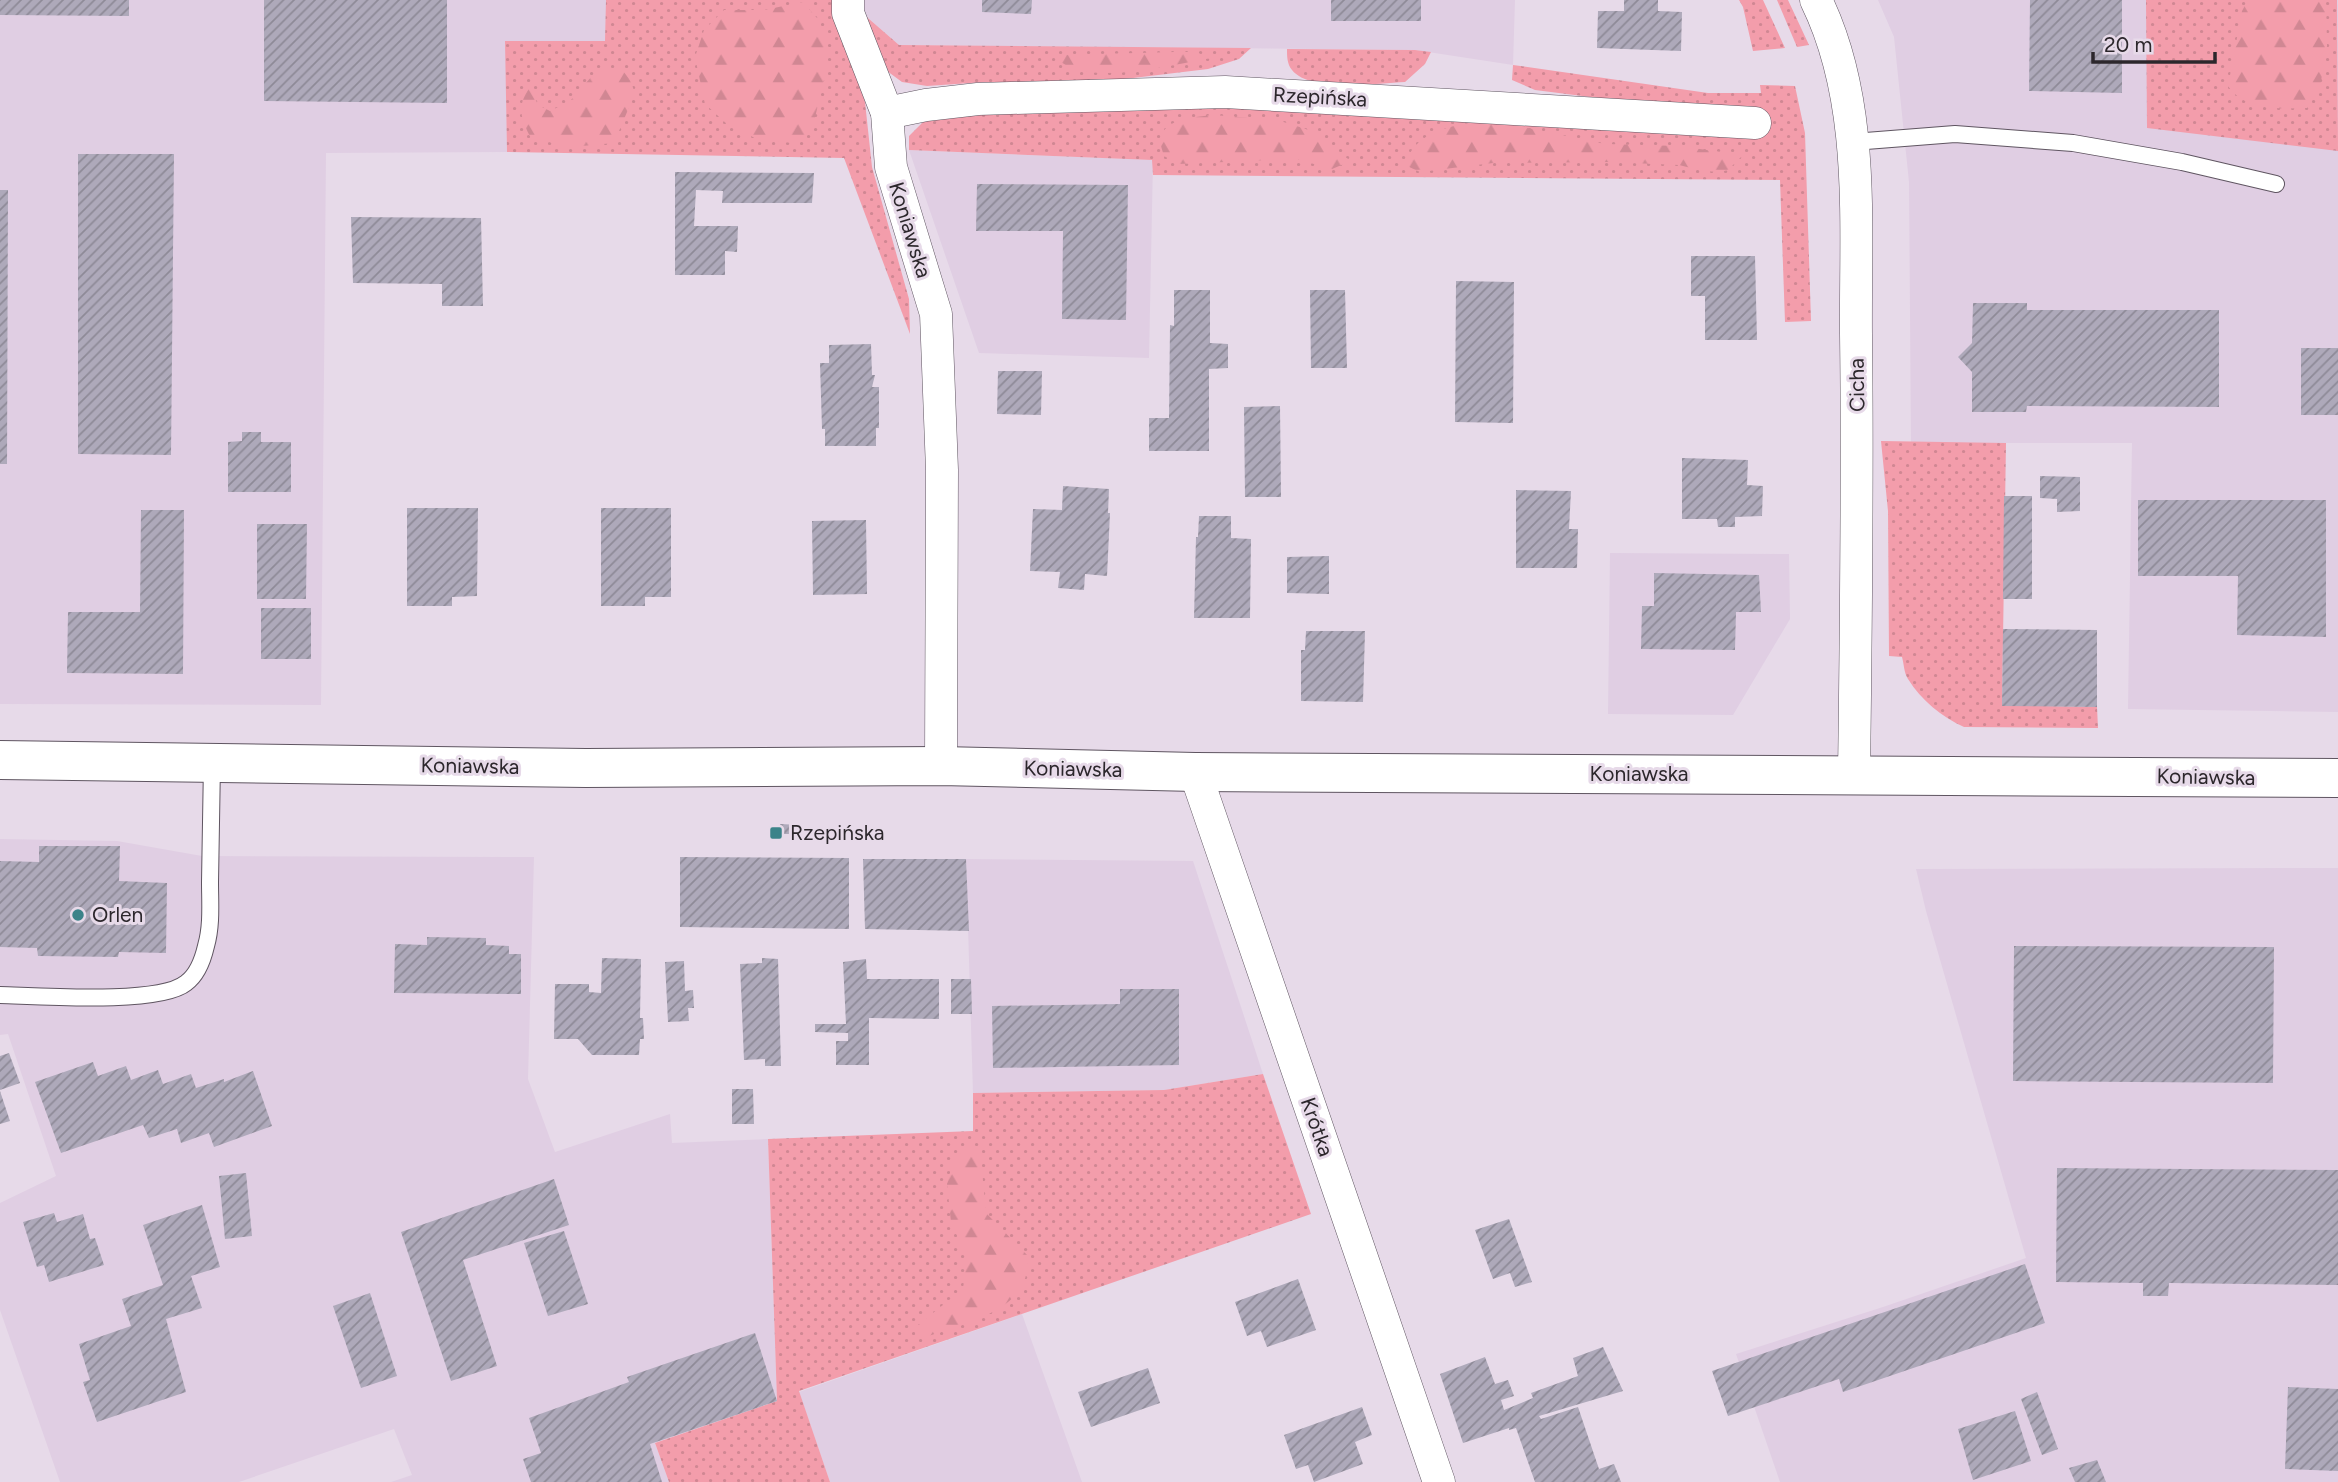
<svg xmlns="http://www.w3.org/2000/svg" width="2338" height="1482" viewBox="0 0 2338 1482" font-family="Figtree,sans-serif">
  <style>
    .built { fill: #e0cee3 }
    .grass { fill: url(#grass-dots) }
    .forest { fill: url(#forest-firs) }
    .building { fill: url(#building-hatch) }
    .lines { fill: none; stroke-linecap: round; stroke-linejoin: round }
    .service-casing { stroke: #5f5561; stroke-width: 18 }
    .minor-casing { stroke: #5f5561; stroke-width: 33 }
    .secondary-casing { stroke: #5f5561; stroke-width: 40 }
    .service { stroke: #fff; stroke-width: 16 }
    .minor { stroke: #fff; stroke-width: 32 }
    .secondary { stroke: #fff; stroke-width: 38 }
    .poi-dot { fill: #3b8389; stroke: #e7dae9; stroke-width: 2.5 }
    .labels { text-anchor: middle; stroke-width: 6; stroke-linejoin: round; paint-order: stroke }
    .street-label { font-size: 21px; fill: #2c272c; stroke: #e7dae9 }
    .poi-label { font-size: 21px; fill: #2c272c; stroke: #e7dae9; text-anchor: start }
  </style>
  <defs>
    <pattern id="grass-dots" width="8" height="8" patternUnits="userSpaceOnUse" patternTransform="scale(1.75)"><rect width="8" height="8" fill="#f39dab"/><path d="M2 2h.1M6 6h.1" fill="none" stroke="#d08793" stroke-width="1.8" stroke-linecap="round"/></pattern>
    <pattern id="forest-firs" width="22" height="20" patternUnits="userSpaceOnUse" patternTransform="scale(1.75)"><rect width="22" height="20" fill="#f39dab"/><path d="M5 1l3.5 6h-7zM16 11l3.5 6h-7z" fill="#d08793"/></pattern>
    <pattern id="building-hatch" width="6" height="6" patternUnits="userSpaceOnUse" patternTransform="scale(1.75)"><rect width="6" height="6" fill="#aea9ba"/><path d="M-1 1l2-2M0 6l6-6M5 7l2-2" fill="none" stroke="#8e8a97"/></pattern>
  </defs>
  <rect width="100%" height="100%" fill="#e7dae9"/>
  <g class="built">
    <polygon points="0,0 606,0 606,41 506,41 507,152 326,153 321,705 0,704"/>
    <polygon points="862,0 1515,0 1513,65 1415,50 899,45 861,12"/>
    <polygon points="1878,0 2338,0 2338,712 2128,709 2132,443 1911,443 1909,182 1894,37"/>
    <polygon points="909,150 1153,160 1149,358 979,353"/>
    <polygon points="1610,553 1789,554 1790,619 1733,715 1608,714"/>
    <polygon points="0,839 117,841 202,856 534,857 528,1079 555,1152 670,1114 672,1143 768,1139 777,1401 655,1443 669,1482 391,1482 412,1475 394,1429 239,1482 60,1482 0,1310 0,1203 56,1176 8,1034 0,1035"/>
    <polygon points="966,859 1193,861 1263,1074 1164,1090 973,1093"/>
    <polygon points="2338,868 2338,1482 1780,1482 1736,1354 1883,1307 2026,1258 1926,911 1916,869"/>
    <polygon points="1022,1314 1082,1482 830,1482 799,1392"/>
  </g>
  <g class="grass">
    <polygon points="606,0 835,0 865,102 872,167 909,299 910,334 844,158 507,152 505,41 605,41"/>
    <polygon points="1739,0 1763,0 1785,48 1753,51 1743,7"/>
    <polygon points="1777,0 1788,0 1809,45 1797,47"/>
    <polygon points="2146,0 2337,0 2338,151 2147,128"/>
    <polygon points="861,12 899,45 1251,48 1239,59 1208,69 1075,85 985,82 927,86 902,82 887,71"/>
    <path d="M1287 49 1415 50 1431 52 1425 64 1405 82C1377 83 1310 93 1292 70 1287 64 1287 56 1287 49Z"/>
    <polygon points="1513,65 1708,93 1761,93 1760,85 1795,86 1805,133 1811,321 1785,322 1780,180 1153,175 1152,160 909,150 909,136 924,121 992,109 1188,106 1764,119 1535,90 1512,80"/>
    <path d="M1881 441 2006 443 2002 705 2097 707 2098 728 1964 727C1942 717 1921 700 1908 679 1904 673 1904 664 1902 657L1889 656 1888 511Z"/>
    <polygon points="1263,1074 1311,1214 799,1391 830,1482 669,1482 655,1443 777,1401 768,1139 973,1131 973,1093 1164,1090"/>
  </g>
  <g class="forest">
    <path d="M2248 0H2326L2327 46 2320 87 2307 108C2279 109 2245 111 2228 86L2242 11Z"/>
    <polygon points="803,2 817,18 825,37 828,63 812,130 795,143 759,140 728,125 705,104 695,57 704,30 724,10 764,10"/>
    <path d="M1174 52H1195L1212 58C1174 64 1093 86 1061 62L1063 55Z"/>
    <path d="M620 67 630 80 635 93 614 143 571 147 531 138C521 119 516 106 530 87L538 105 550 111 570 101 593 75Z"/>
    <path d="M1213 115 1277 120 1306 129 1351 161 1332 169 1296 159 1178 164 1164 156C1163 152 1160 144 1160 140 1163 118 1196 117 1213 115Z"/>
    <path d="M1475 122 1503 123 1605 144 1678 146 1743 155 1728 170 1720 172 1703 171 1679 165 1608 162 1493 163 1420 172 1405 165C1414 133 1446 127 1475 122Z"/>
    <path d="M971 1146 980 1149 986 1213 1029 1257C1027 1265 1027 1276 1023 1284 1009 1316 947 1329 917 1340L914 1328 963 1289 967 1258 951 1222 947 1184 955 1154Z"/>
  </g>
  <g class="building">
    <polygon points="0,0 129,0 129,16 0,15"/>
    <polygon points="264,0 447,0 447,103 264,101"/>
    <polygon points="982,0 1032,0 1031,14 982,12"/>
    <rect x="1331" y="0" width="90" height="21"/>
    <polygon points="1624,0 1658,0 1658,11 1682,12 1681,51 1597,48 1598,11 1624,11"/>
    <polygon points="2030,0 2122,0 2122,93 2029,91"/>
    <polygon points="78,154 174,154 171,455 78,454"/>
    <polygon points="675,172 814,173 812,203 722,203 723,191 696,190 694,226 738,226 737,252 725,251 725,275 675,275"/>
    <polygon points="977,184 1128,185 1126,320 1062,319 1063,231 976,231"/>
    <polygon points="0,190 8,190 7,464 0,464"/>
    <polygon points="351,217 481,218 483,306 442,306 442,284 353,283"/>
    <polygon points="1691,256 1755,256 1757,340 1705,340 1705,296 1691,296"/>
    <polygon points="1456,281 1514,282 1513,423 1455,422"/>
    <polygon points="1174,290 1210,290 1210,343 1228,344 1228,368 1209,369 1209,451 1149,451 1149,418 1169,418 1170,325 1174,326"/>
    <polygon points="1310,290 1345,290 1347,368 1311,368"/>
    <polygon points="1973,303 2027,303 2027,310 2219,310 2219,407 2027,406 2026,412 1972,412 1972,372 1958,357 1972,343"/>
    <polygon points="871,344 872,375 875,375 872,387 879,387 879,428 876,428 876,446 825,446 825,429 822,429 820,363 829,363 829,345"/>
    <rect x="2301" y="348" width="37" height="67"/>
    <polygon points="998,371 1042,371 1041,415 997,414"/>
    <polygon points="1280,406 1281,497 1245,497 1244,407"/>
    <polygon points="242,432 261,432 261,442 291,442 291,492 228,492 228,442 242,441"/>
    <polygon points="1682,458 1748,460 1747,485 1763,486 1762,516 1735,517 1735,527 1718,527 1717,519 1682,519"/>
    <polygon points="2040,476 2080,477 2080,511 2057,512 2057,499 2040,498"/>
    <polygon points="1063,486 1109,489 1108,513 1110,513 1107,576 1085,574 1084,590 1058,588 1060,572 1030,571 1033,509 1062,510"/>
    <polygon points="1516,490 1571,491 1569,529 1578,529 1577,568 1516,568"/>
    <polygon points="2004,496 2032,496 2032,599 2003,599"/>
    <polygon points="2138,500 2326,500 2326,637 2237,635 2238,576 2138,576"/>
    <polygon points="407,508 478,508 477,596 452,597 452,606 407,606"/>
    <polygon points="601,508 671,508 671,597 645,597 645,606 601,606"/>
    <polygon points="141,510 184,510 183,674 67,673 68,612 140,612"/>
    <polygon points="1199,516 1231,516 1231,538 1251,539 1250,618 1194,618 1196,537 1198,537"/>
    <polygon points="866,520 867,594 813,595 812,521"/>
    <polygon points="257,524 307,524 306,599 257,599"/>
    <polygon points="1329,556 1329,594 1287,593 1287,557"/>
    <polygon points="1654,573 1759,575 1761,612 1736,612 1735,650 1641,649 1642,606 1654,606"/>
    <rect x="261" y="608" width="50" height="51"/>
    <polygon points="2003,629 2097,630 2097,707 2002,706"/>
    <polygon points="1306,631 1365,631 1363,702 1301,701 1301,650 1305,650"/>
    <polygon points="780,824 800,825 799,834 780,834"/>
    <polygon points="39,846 120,846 119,881 167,883 166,953 119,952 118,957 38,956 37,948 0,947 0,861 39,862"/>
    <polygon points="680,857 849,858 849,929 680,927"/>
    <polygon points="863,859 966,859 969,931 865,929"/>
    <polygon points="427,937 486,938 486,945 509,946 509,954 521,954 521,994 394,993 395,944 427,945"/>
    <polygon points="2014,946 2274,947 2273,1083 2013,1081"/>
    <polygon points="602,958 641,959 640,1018 643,1018 644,1039 640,1039 639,1055 592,1055 578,1039 554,1039 555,984 589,984 589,992 601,993"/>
    <polygon points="762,958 778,959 781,1066 765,1066 765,1059 744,1060 740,964 762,963"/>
    <polygon points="866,959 867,979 939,979 939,1019 869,1018 869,1065 836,1065 836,1041 848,1041 848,1033 815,1032 815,1024 846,1024 843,962"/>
    <polygon points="684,961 685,991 693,990 694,1008 688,1008 689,1021 668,1022 665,962"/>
    <polygon points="951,979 971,979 972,1014 951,1014"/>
    <polygon points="1120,989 1179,989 1179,1065 993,1068 992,1006 1120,1004"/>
    <polygon points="9,1053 20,1083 0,1090 0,1056"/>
    <polygon points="93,1062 98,1076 126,1066 131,1080 158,1070 163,1084 191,1074 196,1088 224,1079 224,1082 253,1071 272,1126 214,1147 209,1133 181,1143 177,1129 149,1138 143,1125 61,1153 35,1082"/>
    <polygon points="732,1089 753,1089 754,1124 732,1124"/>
    <polygon points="0,1091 10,1121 0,1124"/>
    <polygon points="2057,1168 2338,1170 2338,1285 2169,1283 2168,1296 2143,1296 2143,1283 2056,1282"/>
    <polygon points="246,1173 252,1236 225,1239 219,1176"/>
    <polygon points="554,1179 569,1225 463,1260 497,1366 451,1381 401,1232"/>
    <polygon points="202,1205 220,1267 191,1276 202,1308 166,1319 186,1392 97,1422 83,1382 90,1380 79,1344 131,1326 122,1299 163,1285 143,1225"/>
    <polygon points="54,1213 57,1222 83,1214 90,1239 95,1238 104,1265 49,1282 44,1265 37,1267 23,1222"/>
    <polygon points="1509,1219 1532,1282 1515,1287 1510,1273 1493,1279 1475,1230"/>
    <polygon points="564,1231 588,1304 548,1316 524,1243"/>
    <polygon points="2025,1264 2045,1323 1843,1392 1839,1379 1728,1416 1712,1371"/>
    <polygon points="1298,1279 1316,1330 1267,1347 1261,1331 1247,1336 1235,1302"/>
    <polygon points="370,1293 397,1376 361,1388 333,1306"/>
    <polygon points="755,1333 777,1401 650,1444 662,1482 531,1482 523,1459 541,1453 529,1418 629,1382 627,1377"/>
    <polygon points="1603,1347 1623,1391 1539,1416 1541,1419 1578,1407 1599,1469 1614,1464 1621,1482 1535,1482 1516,1428 1509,1430 1509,1428 1463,1443 1440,1374 1485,1357 1495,1384 1508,1380 1514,1396 1501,1400 1504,1410 1533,1398 1531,1393 1578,1376 1573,1358"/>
    <polygon points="1148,1368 1160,1403 1091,1427 1078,1392"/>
    <polygon points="2288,1387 2338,1389 2338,1471 2285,1469"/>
    <polygon points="2037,1392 2058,1449 2042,1455 2021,1399"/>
    <polygon points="1362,1407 1372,1435 1355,1442 1363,1464 1314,1482 1308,1465 1296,1469 1284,1435"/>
    <polygon points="2015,1411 2031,1461 1973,1480 1958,1429"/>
    <polygon points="2097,1460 2106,1482 2075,1482 2069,1468"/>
  </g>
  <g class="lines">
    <g class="service-casing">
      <g id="service">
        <polyline points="1853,142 1955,134 2073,143 2182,162 2276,184"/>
        <path d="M0 995C38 996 159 1005 186 983 197 975 203 959 206 946 212 925 210 903 210 882 211 842 211 803 212 763"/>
      </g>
    </g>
    <g class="minor-casing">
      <g id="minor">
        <polyline points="848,0 848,13 887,113 891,167 936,314 942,470 941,766"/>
        <path d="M1816 0C1866 102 1855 224 1856 334 1858 481 1856 628 1854 775"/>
        <polyline points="887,113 926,105 978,99 1225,92 1755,123"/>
        <polyline points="1195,772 1439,1482"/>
      </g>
    </g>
    <g class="secondary-casing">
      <polyline id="secondary" points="0,760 586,768 941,766 1195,772 2338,778"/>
    </g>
    <use href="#service" class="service"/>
    <use href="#minor" class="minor"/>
    <use href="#secondary" class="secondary"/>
  </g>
  <g class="poi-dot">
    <rect x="769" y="826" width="14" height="14" rx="3.5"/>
    <circle cx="78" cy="915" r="7"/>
  </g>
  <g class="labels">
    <g class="street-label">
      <text transform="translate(1320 97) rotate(3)" y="7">Rzepińska</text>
      <text transform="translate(910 230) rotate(73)" y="7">Koniawska</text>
      <text transform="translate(1857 385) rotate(-91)" y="7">Cicha</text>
      <text transform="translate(470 766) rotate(1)" y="7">Koniawska</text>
      <text transform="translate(1073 769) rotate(1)" y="7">Koniawska</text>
      <text x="1639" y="781">Koniawska</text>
      <text transform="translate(2206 777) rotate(1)" y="7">Koniawska</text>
      <text transform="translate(1317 1127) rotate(71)" y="7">Krótka</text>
    </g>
    <g class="poi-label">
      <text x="790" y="840">Rzepińska</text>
      <text x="92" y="922">Orlen</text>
    </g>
  </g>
  <path d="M2093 52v10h122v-10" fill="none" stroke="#2c272c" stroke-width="3.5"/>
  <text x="2104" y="52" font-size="21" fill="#2c272c" stroke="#e7dae9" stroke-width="5" paint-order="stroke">20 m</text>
</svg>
